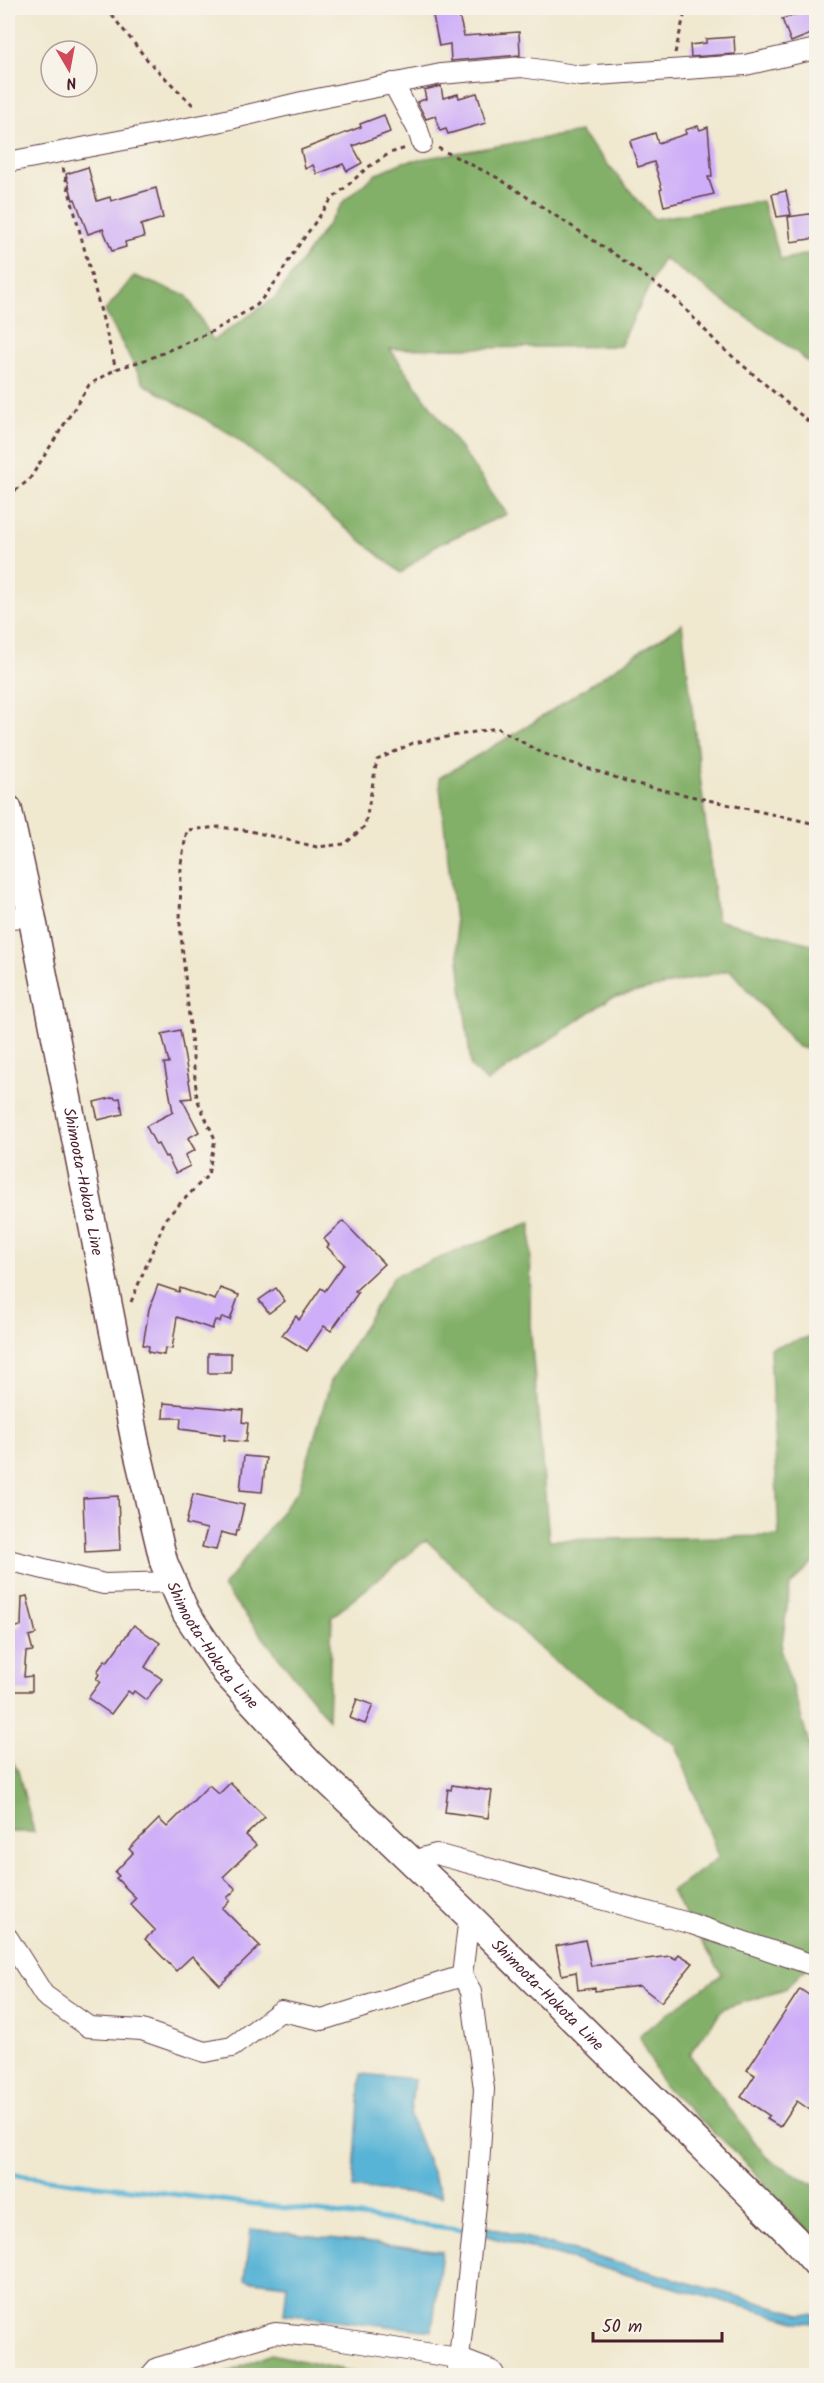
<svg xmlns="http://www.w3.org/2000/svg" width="824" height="2383" viewBox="0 0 824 2383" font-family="Kalam,sans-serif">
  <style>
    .forest { fill: #83b069; stroke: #66684a; stroke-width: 1.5 }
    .water { fill: #59b4d6; stroke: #526a80; stroke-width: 1.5 }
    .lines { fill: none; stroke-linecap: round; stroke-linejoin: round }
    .stream { stroke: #59b4d6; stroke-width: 5 }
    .building { fill: #ceaef8 }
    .street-casing { stroke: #633d44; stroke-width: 22 }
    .secondary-casing { stroke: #633d44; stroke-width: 30 }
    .path { stroke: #633d44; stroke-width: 3; stroke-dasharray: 4.5 4.5; stroke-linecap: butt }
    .street { stroke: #fff; stroke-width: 20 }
    .secondary { stroke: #fff; stroke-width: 27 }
    .labels { text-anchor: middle; stroke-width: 5; stroke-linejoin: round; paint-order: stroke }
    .street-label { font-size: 16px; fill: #4a1f2b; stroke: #f7f3e8 }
  </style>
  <rect width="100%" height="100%" fill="#f7f3e8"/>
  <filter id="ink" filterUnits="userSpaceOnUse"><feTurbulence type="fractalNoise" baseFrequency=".0167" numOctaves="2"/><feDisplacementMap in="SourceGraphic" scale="12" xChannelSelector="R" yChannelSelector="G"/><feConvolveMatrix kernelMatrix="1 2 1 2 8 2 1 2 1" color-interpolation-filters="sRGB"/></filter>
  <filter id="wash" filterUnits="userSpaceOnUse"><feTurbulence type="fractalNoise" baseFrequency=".008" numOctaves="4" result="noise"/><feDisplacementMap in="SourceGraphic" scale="24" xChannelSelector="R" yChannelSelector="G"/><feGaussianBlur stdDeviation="1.35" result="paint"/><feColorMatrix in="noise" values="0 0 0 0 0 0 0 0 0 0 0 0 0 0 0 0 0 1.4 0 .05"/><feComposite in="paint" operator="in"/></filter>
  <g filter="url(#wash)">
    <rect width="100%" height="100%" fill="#f0e8cf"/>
    <g class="forest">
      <polygon points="580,132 654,219 762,201 781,260 816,252 816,370 799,354 663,258 620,346 390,349 507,514 435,546 401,573 231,434 144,384 105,311 134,276 187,296 213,340 276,297 345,200 376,174 403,162"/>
      <polygon points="682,624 717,920 816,945 816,1051 798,1047 730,970 611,998 487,1082 471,1067 439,778 528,726"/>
      <polygon points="531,1222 530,1324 549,1540 779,1536 770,1348 816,1335 816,1559 790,1586 781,1651 816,1766 816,1958 784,1990 724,2008 689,2054 766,2157 816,2186 816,2240 737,2154 662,2084 639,2035 722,1974 671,1892 719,1857 676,1745 553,1660 426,1540 332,1617 328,1719 223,1587 299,1489 331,1381 394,1276"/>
      <polygon points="8,1755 18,1771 34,1832 8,1832"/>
      <polygon points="271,2354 367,2375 222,2375"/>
    </g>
    <g class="water">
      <polygon points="361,2074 414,2079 410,2117 442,2197 353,2188"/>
      <polygon points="488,2227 801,2314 816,2314 816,2323 799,2322 486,2236"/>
      <polygon points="251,2229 442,2251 432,2331 284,2314 287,2285 245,2280"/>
    </g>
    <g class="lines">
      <polyline class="stream" points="8,2174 491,2233"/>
    </g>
    <g id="blocks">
      <g class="building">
        <polygon points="450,8 451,12 458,11 464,36 519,32 520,55 451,61 450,44 439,46 433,16 433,11"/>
        <polygon points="811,10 816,24 816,32 791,42 782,19"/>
        <polygon points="734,37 735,54 691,57 690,45 706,43 706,39"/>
        <polygon points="441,86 443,98 458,94 459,98 477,93 486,123 448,134 446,129 440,131 435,116 426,119 417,102 426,99 424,90"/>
        <polygon points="384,115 390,132 353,146 362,163 347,171 343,164 317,174 313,165 305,169 301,150 353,130 361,127 360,124"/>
        <polygon points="698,126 700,130 708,127 712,177 708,177 714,194 664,206 660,190 662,189 654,162 638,167 630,141 655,133 658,143 686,134 685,130"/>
        <polygon points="88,167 97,201 110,197 111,201 156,188 163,218 141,225 144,237 125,242 126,247 112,251 103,229 88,234 75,199 73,200 66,174"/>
        <polygon points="786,191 791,215 777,217 772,194"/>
        <polygon points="816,213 816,238 791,242 788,217"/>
        <polygon points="180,1030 192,1098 182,1099 199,1132 188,1138 195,1150 185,1155 190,1166 176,1173 167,1156 165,1157 158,1144 156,1145 146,1126 173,1112 164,1063 169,1063 162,1034"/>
        <polygon points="114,1097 115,1099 120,1098 123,1114 98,1120 94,1102"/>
        <polygon points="343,1221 384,1264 355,1291 358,1293 331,1331 324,1326 307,1351 282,1335 296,1316 299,1320 321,1288 325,1291 344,1264 327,1247 329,1245 324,1239"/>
        <polygon points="158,1285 179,1292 180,1288 215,1300 220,1288 239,1295 230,1320 222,1317 220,1322 215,1320 212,1329 177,1317 172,1349 165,1348 164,1355 148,1352 149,1346 143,1345 149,1309"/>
        <polygon points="276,1288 285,1301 269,1313 259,1300"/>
        <rect x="208" y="1353" width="23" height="20"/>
        <polygon points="164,1403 243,1410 242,1422 248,1423 246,1442 224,1440 225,1435 180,1429 181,1418 163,1418"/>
        <polygon points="244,1456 266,1458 262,1492 240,1490"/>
        <polygon points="193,1494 244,1505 238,1531 236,1531 235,1536 221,1532 216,1550 202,1547 207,1529 186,1524"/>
        <polygon points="118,1496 120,1550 85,1552 83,1498"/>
        <polygon points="27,1596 36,1634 29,1636 33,1651 26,1652 24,1677 32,1676 32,1691 14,1691 14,1687 8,1688 8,1629 21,1626 22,1597"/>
        <polygon points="134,1625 160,1643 145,1667 162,1679 146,1700 134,1691 132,1694 128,1691 111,1714 88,1698 100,1682 96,1679 99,1674 97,1672 105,1660 107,1662"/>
        <polygon points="357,1699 373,1705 365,1724 350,1718"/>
        <polygon points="230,1783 265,1817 246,1835 256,1845 223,1877 236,1889 227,1898 230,1901 222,1908 260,1946 220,1985 192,1956 176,1971 145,1939 155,1930 130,1904 136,1898 116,1878 119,1876 115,1872 133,1853 129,1849 159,1819 167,1827 209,1785 219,1794"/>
        <polygon points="452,1785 492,1791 488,1818 445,1812 448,1789 451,1790"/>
        <polygon points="585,1940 591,1966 670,1956 676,1959 679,1954 693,1963 661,2002 640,1986 595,1991 595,1988 578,1990 576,1972 562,1975 556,1946"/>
        <polygon points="800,1989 816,2000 816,2114 797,2101 780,2127 767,2119 770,2116 741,2097 755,2075 747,2070"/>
      </g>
    </g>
  </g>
  <g filter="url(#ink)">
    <use href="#blocks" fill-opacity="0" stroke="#633d44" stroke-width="1.5"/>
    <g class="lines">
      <g class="street-casing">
        <g id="street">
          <polyline points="393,83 418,130 422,143"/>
          <polyline points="8,162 213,123 302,102 441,74 522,67 581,76 745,65 816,49"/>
          <polyline points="8,918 32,917"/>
          <polyline points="8,1560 104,1584 172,1582"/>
          <polyline points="412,1861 436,1854 692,1924 816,1966"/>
          <polyline points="8,1938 44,1995 89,2027 142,2030 205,2052 232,2047 281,2011 322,2020 462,1976"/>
          <polyline points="150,2376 157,2368 275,2333 323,2337 458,2358 492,2371 495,2376"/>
          <polyline points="457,2376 477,2196 484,2089 471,1991 462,1976 469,1916"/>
        </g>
      </g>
      <g class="secondary-casing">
        <g id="secondary">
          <path id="s1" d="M8 809 32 917 135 1441 164 1563 186 1613 226 1673 309 1763 469 1916 793 2237 816 2263"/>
        </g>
      </g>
      <g class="path">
        <polyline points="106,8 149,62 196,108"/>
        <polyline points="675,53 686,8"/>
        <polyline points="438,148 498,178 617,256 675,298 718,344 816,428"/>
        <polyline points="63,168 116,369"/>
        <polyline points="8,496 29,480 89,385 116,369 151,358 215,330 257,305 277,280 294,252 331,200 367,168 390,153 406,148"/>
        <polyline points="131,1302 166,1218 208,1175 215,1139 197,1099 180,924 181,864 187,830 219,827 250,831 317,847 345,844 365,826 377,760 413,743 497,728 542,753 632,783 816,824"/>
      </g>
      <use href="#street" class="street"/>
      <use href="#secondary" class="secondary"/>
    </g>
  </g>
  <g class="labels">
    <g class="street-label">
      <text dy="6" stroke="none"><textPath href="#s1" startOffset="380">Shimoota-Hokota Line</textPath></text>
      <text dy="6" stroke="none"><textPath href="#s1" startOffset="866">Shimoota-Hokota Line</textPath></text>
      <text dy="6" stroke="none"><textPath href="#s1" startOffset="1352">Shimoota-Hokota Line</textPath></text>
    </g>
  </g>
  <rect width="824" height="2383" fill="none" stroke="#f7f3e8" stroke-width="30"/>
  <g transform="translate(69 69) rotate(170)"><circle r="28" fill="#f7f3e8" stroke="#b29e9c" stroke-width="1.5"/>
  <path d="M0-4.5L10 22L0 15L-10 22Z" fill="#d1495b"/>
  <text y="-9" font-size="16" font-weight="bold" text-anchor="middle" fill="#4a1f2b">N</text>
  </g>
  <path d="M593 2332v9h129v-9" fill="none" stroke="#4a1f2b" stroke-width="3"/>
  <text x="602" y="2332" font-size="18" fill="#4a1f2b" stroke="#f7f3e8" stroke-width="4.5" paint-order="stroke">50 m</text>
</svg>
